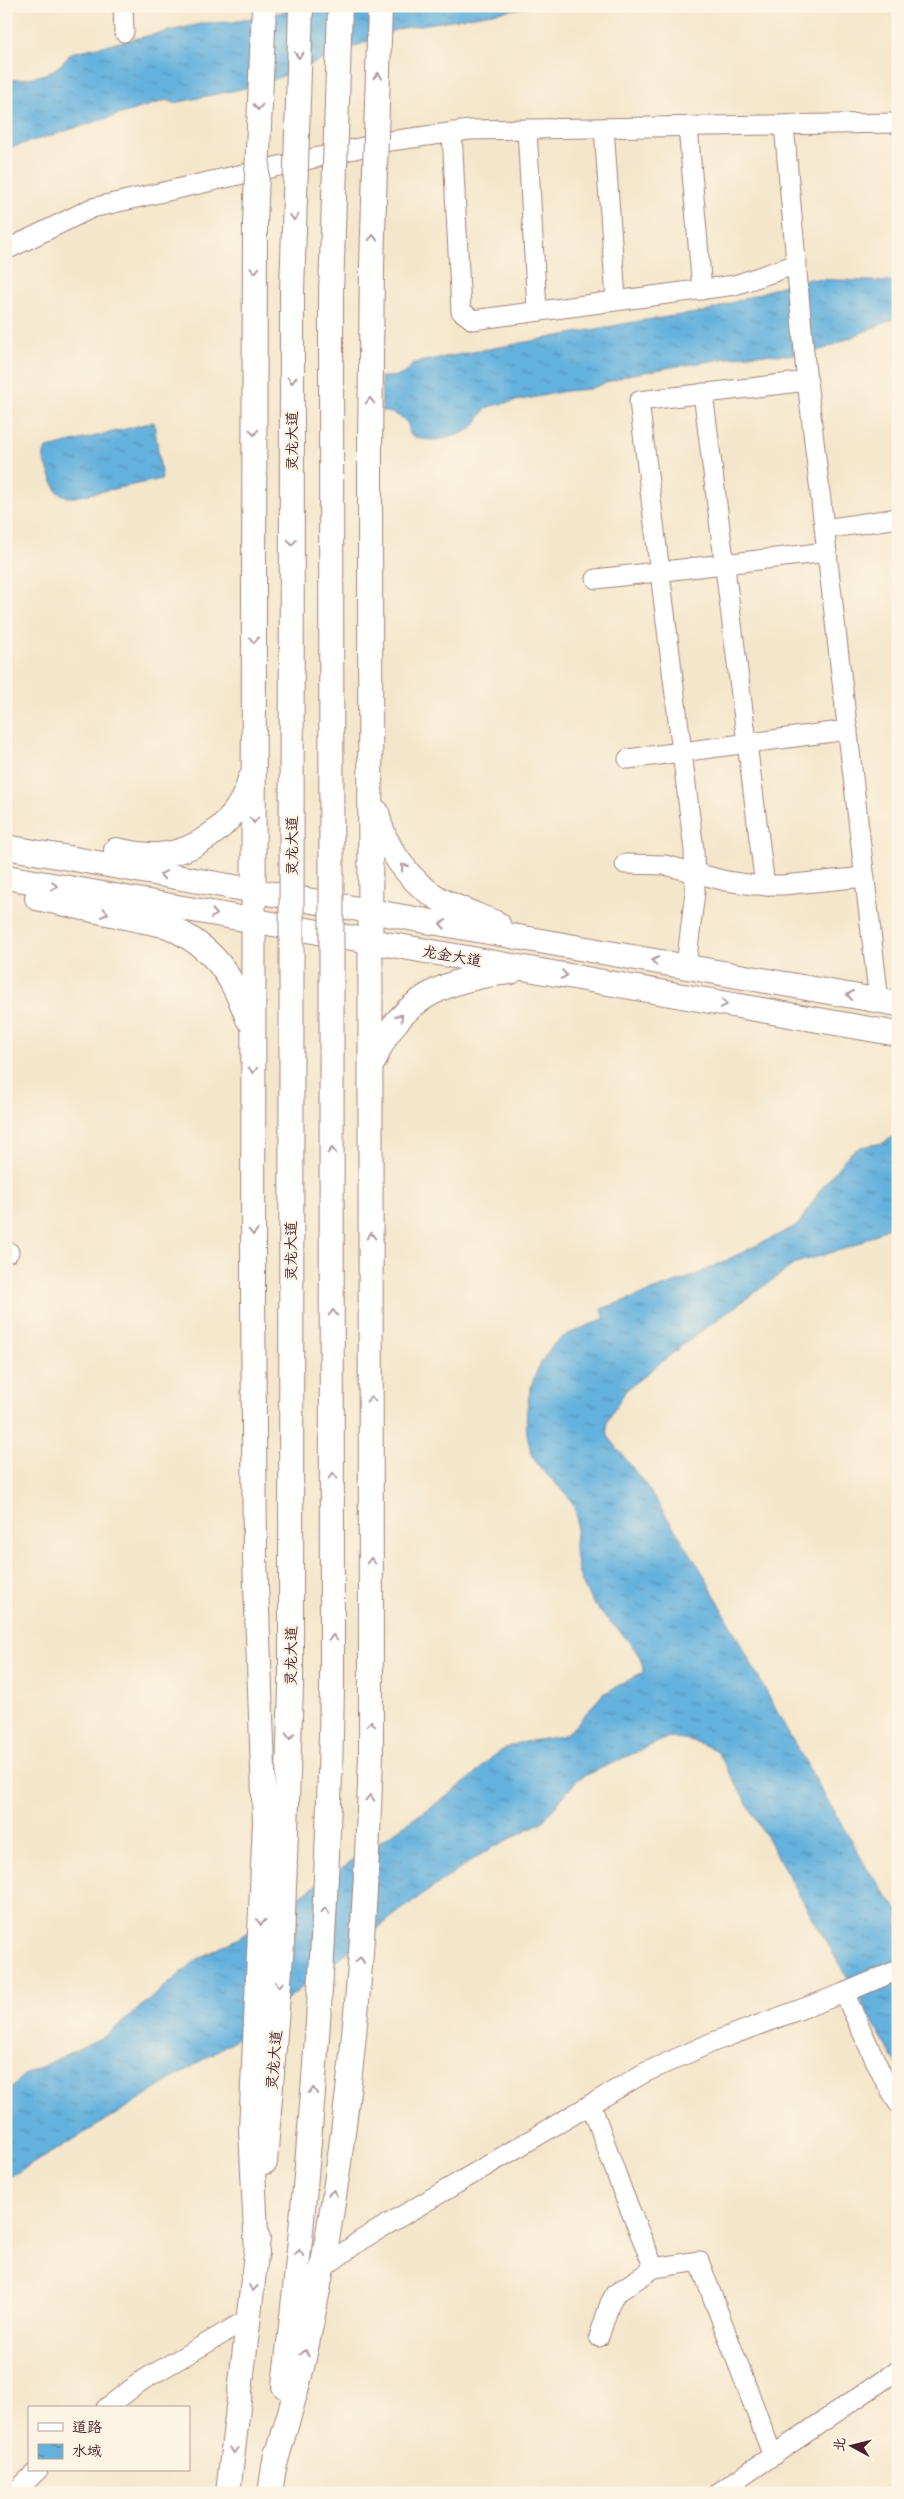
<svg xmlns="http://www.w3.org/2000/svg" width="904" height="2499" viewBox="0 0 904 2499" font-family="'Comic Neue','LXGW WenKai TC',sans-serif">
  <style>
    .water { fill: url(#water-ripples); stroke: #576884 }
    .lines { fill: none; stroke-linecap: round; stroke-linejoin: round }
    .minor-casing { stroke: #9f827b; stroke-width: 21 }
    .major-casing { stroke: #9f827b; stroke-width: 26 }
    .minor { stroke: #fff; stroke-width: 19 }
    .major { stroke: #fff; stroke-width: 24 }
    .major-bridge-casing { stroke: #9f827b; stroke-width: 26; stroke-linecap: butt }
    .major-bridge { stroke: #fff; stroke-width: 24 }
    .oneway { stroke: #ae9aa0 }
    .labels { text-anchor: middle; stroke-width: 4.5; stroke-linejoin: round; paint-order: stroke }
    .street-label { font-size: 15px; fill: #4a1f2b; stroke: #fcf5e5 }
  </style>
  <defs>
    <pattern id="water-ripples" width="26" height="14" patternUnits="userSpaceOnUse" patternTransform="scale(1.25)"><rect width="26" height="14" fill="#64b1dd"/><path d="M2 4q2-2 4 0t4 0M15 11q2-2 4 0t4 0" fill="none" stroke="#548fb3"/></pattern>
  </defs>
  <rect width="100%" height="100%" fill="#fcf5e5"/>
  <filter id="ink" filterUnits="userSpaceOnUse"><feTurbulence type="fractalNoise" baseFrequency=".02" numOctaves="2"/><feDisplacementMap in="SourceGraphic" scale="10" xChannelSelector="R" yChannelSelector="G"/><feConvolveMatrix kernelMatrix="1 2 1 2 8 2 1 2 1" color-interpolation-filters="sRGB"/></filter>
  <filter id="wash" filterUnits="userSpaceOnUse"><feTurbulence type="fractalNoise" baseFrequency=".0096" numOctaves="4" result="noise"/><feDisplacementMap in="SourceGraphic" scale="20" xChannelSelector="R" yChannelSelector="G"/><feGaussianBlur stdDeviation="1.12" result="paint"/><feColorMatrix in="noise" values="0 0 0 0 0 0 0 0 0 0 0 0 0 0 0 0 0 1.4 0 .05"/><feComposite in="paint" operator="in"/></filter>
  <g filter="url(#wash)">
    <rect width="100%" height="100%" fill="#f4e6cb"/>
    <g class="water">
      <path d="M312 6H534L398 29 260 85 174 103 167 100 6 149V81C34 77 53 78 71 53L205 23 233 22Z"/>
      <path d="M808 279 898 282V317L824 349 789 355 754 354 666 368 628 375 589 389 566 391 491 406C481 410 479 423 470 429 454 439 423 445 408 433L409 427C405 416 393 413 382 411L381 377C396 377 406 377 413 363L645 320 705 312 790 283Z"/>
      <polygon points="154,422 162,479 74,497 68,497 57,492 44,460 44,453 47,448"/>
      <path d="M898 1134V1222L854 1246 796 1263 697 1334 626 1390 607 1422 608 1436 650 1491 701 1570 788 1732 868 1870 898 1910V2066L717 1751C702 1743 684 1737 667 1738L582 1777 576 1781 542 1822 486 1851 406 1906 239 2037 105 2121 6 2179V2093L24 2075 107 2035 198 1959 237 1939 450 1794 472 1777 493 1756 506 1748 519 1743 562 1736 574 1727 603 1694 643 1672C644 1646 605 1622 591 1600 581 1583 575 1566 575 1546 575 1533 580 1517 573 1504 565 1488 546 1478 536 1462 516 1427 529 1368 557 1341 567 1333 593 1324 605 1318L601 1309 694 1276 798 1225 821 1189 849 1154 861 1147 883 1143Z"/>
    </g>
  </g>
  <g filter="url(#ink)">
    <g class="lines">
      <g class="minor-casing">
        <g id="minor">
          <polyline points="123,6 124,32"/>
          <polyline points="784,125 805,363 879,1001"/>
          <polyline points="688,127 702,290"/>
          <polyline points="604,128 616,300"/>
          <polyline points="527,129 537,311"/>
          <polyline points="452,132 461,311 473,320 735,285 797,264"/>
          <polyline points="6,250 92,208 390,141 470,130 898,123"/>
          <polyline points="703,393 765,886"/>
          <polyline points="825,529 898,518"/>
          <polyline points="596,579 827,552"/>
          <polyline points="628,759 848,730"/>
          <polyline points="625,864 665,865 726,881 754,885 783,885 865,877"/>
          <polyline points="686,966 695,892 694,850 639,401 808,381"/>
          <polyline points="6,1252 9,1252"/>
          <polyline points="844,1993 883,2077 898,2103"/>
          <polyline points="591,2104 622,2190 654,2268"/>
          <polyline points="316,2273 361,2240 644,2073 713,2042 844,1993 898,1970"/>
          <polyline points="599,2337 610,2303 615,2294 654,2268 699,2261 772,2454"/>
          <polyline points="106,2408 143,2380 250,2318"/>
          <polyline points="14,2493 38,2470"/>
          <polyline points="718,2493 898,2370"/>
        </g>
      </g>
      <g class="major-casing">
        <g id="major">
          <polyline points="254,591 253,1297 255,1558 265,1822 251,2130 257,2253"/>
          <path d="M377 812C383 846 410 883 441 900 459 909 479 916 498 924"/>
          <polyline points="6,847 898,1004"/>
          <path d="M116 850C130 853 144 856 158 855 199 852 240 820 250 779"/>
          <polyline points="6,877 898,1034"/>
          <path d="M37 898 168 926C214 948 231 973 248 1019"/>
          <path d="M374 1061C398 999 447 978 511 972"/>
          <polyline points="265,2162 282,1944 291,1687"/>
          <path d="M284 2386C312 2154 328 1920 332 1687"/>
          <path d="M274 2468C284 2431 296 2395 304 2358 348 2160 365 1955 371 1753L370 450"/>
          <polyline points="228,2493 258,2238"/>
          <polyline points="270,2493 276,2454"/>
        </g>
      </g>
      <use href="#minor" class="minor"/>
      <use href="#major" class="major"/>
      <g class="major-bridge-casing">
        <g id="major-bridge">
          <polyline points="370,450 372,266 380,6"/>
          <polyline points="254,591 255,223 264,6"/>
          <polyline points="291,1687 292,292 301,6"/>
          <polyline points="332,1687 331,293 340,6"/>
        </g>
      </g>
      <use href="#major-bridge" class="major-bridge"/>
    </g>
    <defs><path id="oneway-chevron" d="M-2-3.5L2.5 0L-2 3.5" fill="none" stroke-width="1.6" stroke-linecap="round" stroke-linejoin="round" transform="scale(1.25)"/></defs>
    <g class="oneway">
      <use href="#oneway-chevron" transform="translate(299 55) rotate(92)"/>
      <use href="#oneway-chevron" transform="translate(378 76) rotate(-89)"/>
      <use href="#oneway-chevron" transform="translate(258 107) rotate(92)"/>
      <use href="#oneway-chevron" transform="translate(294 217) rotate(91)"/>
      <use href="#oneway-chevron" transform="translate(373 238) rotate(-88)"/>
      <use href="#oneway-chevron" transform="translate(255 270) rotate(90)"/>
      <use href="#oneway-chevron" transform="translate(292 380) rotate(90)"/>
      <use href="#oneway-chevron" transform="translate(370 401) rotate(-90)"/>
      <use href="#oneway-chevron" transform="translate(254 432) rotate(90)"/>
      <use href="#oneway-chevron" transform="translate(292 542) rotate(90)"/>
      <use href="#oneway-chevron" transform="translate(254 640) rotate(90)"/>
      <use href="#oneway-chevron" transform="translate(254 820) rotate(90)"/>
      <use href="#oneway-chevron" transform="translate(404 867) rotate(-128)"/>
      <use href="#oneway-chevron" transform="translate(163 875) rotate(-170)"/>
      <use href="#oneway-chevron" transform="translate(54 886) rotate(10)"/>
      <use href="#oneway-chevron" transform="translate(105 913) rotate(12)"/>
      <use href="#oneway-chevron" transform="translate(214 914) rotate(10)"/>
      <use href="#oneway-chevron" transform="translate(443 924) rotate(-170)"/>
      <use href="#oneway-chevron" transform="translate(655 961) rotate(-170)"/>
      <use href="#oneway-chevron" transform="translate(564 975) rotate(10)"/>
      <use href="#oneway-chevron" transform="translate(850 995) rotate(-170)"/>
      <use href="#oneway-chevron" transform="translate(724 1004) rotate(10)"/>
      <use href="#oneway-chevron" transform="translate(400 1017) rotate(-48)"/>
      <use href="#oneway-chevron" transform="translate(253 1070) rotate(90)"/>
      <use href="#oneway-chevron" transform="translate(332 1151) rotate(-90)"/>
      <use href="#oneway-chevron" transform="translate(253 1232) rotate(90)"/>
      <use href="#oneway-chevron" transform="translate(371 1236) rotate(-90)"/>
      <use href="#oneway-chevron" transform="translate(333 1313) rotate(-90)"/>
      <use href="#oneway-chevron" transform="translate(371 1399) rotate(-90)"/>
      <use href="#oneway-chevron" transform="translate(333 1476) rotate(-90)"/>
      <use href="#oneway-chevron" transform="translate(371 1561) rotate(-90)"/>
      <use href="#oneway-chevron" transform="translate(333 1638) rotate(-90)"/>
      <use href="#oneway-chevron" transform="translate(371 1724) rotate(-90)"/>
      <use href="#oneway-chevron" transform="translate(290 1736) rotate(91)"/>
      <use href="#oneway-chevron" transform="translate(370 1798) rotate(-88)"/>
      <use href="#oneway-chevron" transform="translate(325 1911) rotate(-87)"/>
      <use href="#oneway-chevron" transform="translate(261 1922) rotate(93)"/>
      <use href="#oneway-chevron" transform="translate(360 1960) rotate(-85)"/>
      <use href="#oneway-chevron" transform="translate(279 1984) rotate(94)"/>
      <use href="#oneway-chevron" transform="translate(313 2091) rotate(-85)"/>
      <use href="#oneway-chevron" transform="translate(333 2193) rotate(-81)"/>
      <use href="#oneway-chevron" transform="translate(299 2253) rotate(-85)"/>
      <use href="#oneway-chevron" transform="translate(253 2288) rotate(96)"/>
      <use href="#oneway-chevron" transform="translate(305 2353) rotate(-78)"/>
      <use href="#oneway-chevron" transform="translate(234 2450) rotate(97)"/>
    </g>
  </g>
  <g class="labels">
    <g class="street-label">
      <text transform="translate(292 441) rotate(-90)" y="5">灵龙大道</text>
      <text transform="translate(292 846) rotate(-90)" y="5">灵龙大道</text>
      <text transform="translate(452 956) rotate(10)" y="5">龙金大道</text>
      <text transform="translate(291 1251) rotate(-90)" y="5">灵龙大道</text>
      <text transform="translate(291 1656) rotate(-89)" y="5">灵龙大道</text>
      <text transform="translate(274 2060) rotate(-85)" y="5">灵龙大道</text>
    </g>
  </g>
  <rect width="904" height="2499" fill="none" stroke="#fcf5e5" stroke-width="25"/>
  <rect x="28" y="2406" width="162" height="65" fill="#fcf5e5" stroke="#b59f9b"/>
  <rect x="38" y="2423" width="25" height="8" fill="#ffffff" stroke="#b59f9b"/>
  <text x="72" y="2432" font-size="15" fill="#4a1f2b">道路</text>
  <rect x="38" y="2444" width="25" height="15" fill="url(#water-ripples)" stroke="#b59f9b"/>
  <text x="72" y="2456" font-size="15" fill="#4a1f2b">水域</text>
  <g transform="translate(852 2446) rotate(277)" stroke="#fcf5e5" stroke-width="4" paint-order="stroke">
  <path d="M0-4L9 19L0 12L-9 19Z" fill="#4a1f2b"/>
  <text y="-8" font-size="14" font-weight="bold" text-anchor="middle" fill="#4a1f2b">北</text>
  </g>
</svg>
